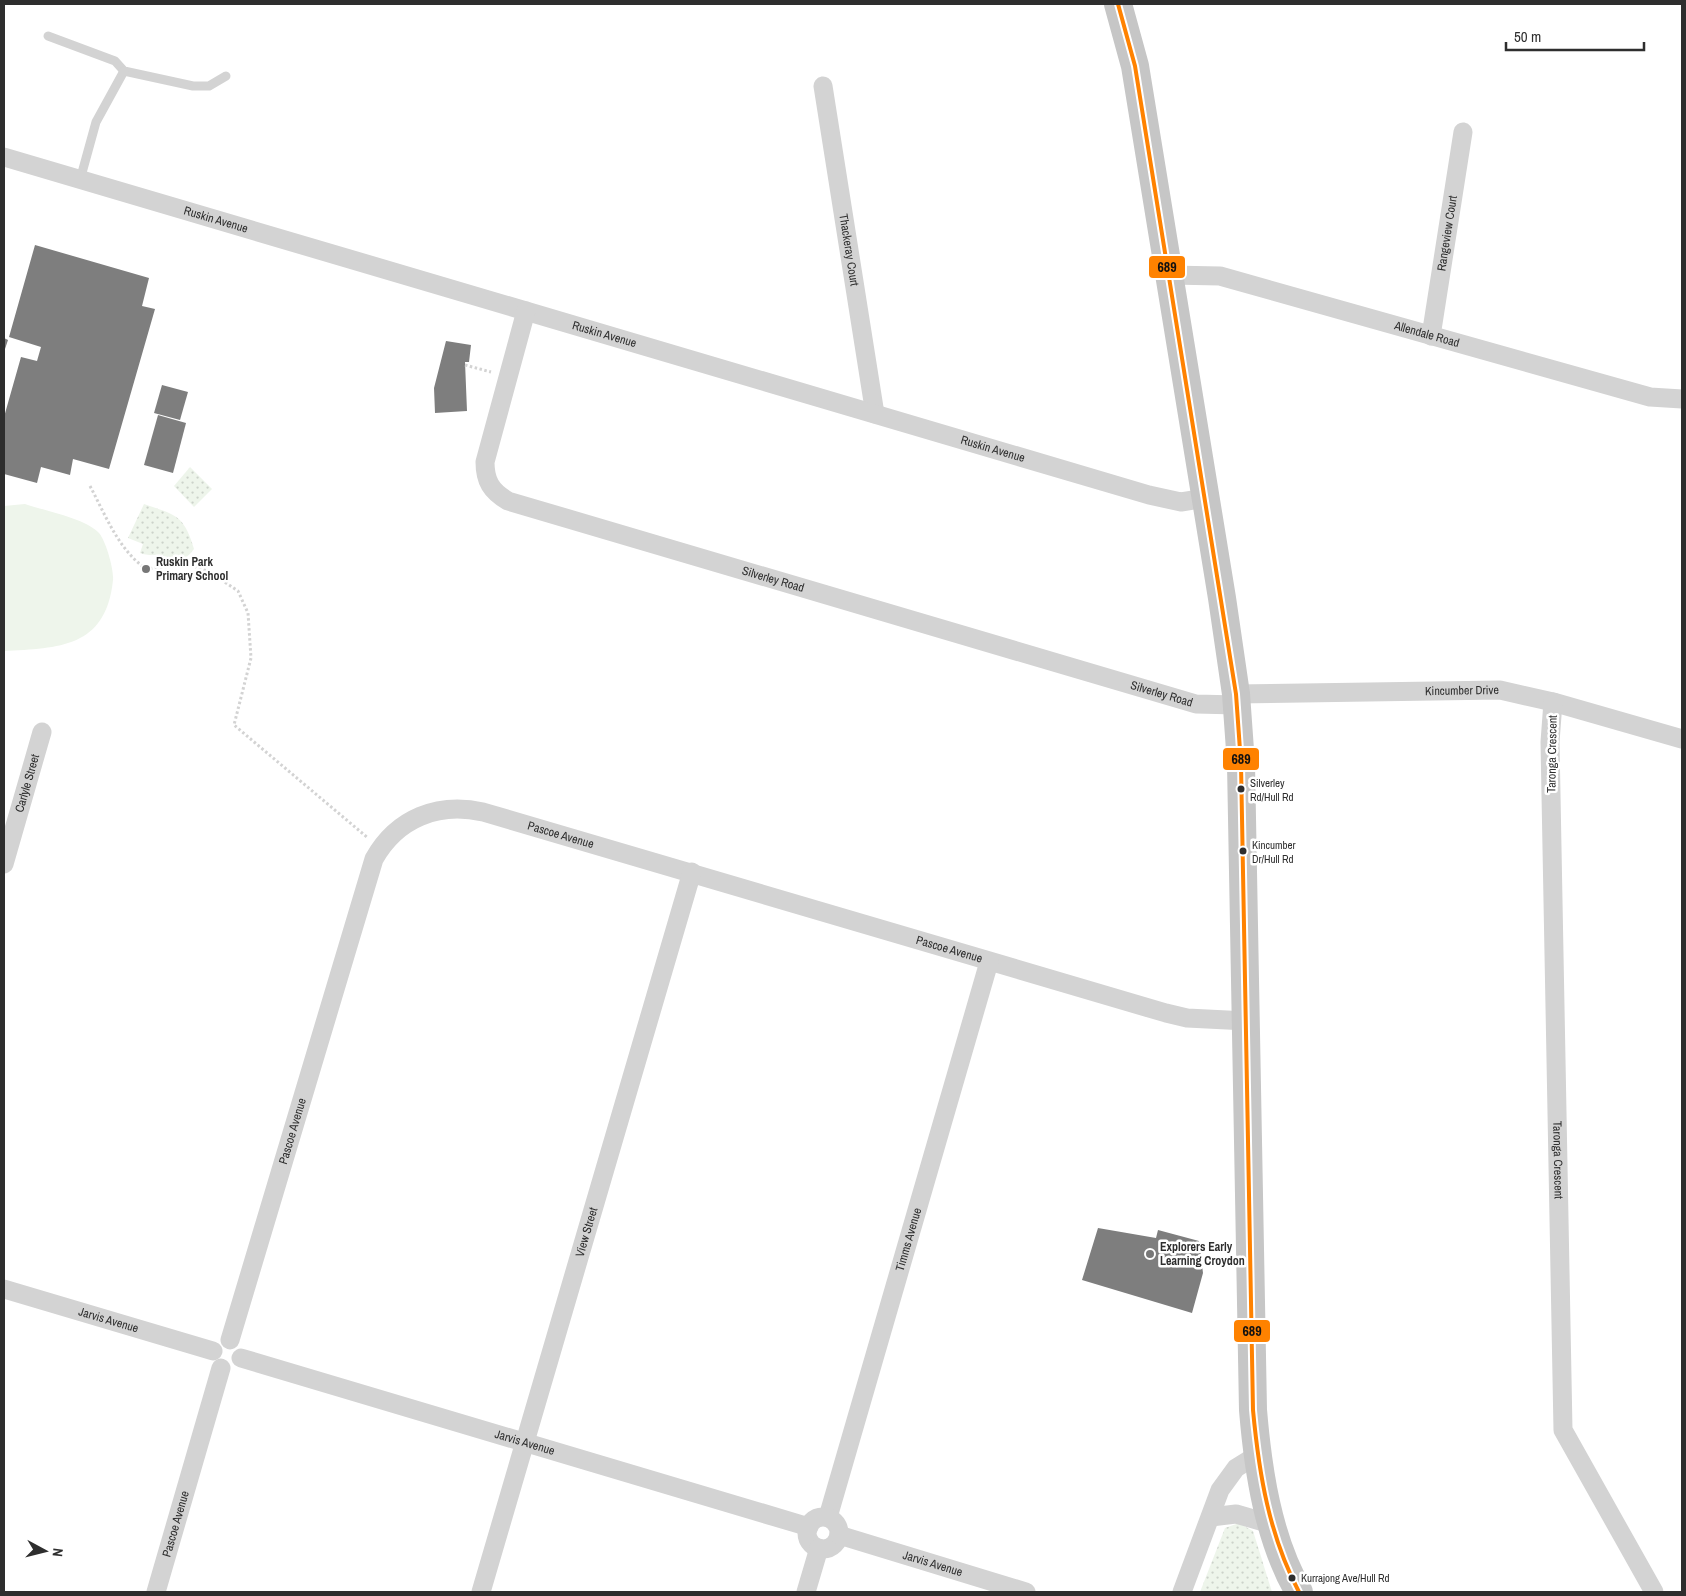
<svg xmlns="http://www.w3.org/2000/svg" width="1686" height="1596" viewBox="0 0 1686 1596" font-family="'Archivo Narrow',sans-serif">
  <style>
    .park { fill: url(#park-dots) }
    .pitch { fill: #eef5eb }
    .building { fill: #7e7e7e }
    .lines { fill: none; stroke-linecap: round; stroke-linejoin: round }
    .path { stroke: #d3d3d3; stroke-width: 3; stroke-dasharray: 2.5 2.5; stroke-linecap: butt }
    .service { stroke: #d3d3d3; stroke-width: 9 }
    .minor { stroke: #d3d3d3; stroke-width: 19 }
    .primary { stroke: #c6c6c6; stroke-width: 28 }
    .bus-1-casing { stroke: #fff; stroke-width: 8 }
    .bus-1 { stroke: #ff8200; stroke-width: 4 }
    .poi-dot { fill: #777; stroke: #fff; stroke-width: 2 }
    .bus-dot { fill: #2e2e2e; stroke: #fff; stroke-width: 2 }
    .labels { text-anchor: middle; stroke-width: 5; stroke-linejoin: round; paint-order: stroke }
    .bus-label { font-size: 11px; fill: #2e2e2e; stroke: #fff; text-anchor: start }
    .street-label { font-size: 12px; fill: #2e2e2e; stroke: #fff }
    .poi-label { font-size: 12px; font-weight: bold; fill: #2e2e2e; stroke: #fff; text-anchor: start }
    .line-badge { stroke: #fff; stroke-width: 2 }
    .pale-badge-label { font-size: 14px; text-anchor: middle; font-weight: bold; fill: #111 }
  </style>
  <defs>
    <pattern id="park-dots" width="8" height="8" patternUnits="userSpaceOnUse" patternTransform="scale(1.25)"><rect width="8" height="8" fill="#eef5eb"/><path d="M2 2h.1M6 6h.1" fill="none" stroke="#ccd2ca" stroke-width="1.8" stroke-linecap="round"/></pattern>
  </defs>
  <rect width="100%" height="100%" fill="#fff"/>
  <g class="park">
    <polygon points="190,467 212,489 194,507 174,486"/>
    <path d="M144 504C176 515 184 515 194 549 180 568 173 556 155 555 149 555 146 555 140 553L143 544 128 538Z"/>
    <polygon points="1239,1523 1253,1531 1272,1592 1200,1592 1225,1528"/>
  </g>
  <path class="pitch" d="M25 504C45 511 85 518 99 533 106 541 114 570 113 580 106 648 59 648 4 651V506Z"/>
  <g class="building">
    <polygon points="35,245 149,278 142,306 155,309 109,469 73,459 70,475 41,467 37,483 4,474 4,417 21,357 37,361 41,347 9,337"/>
    <polygon points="4,338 8,340 4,352"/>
    <polygon points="446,341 471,345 469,362 465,362 467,411 435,413 434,388"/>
    <polygon points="162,385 188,392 180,420 154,413"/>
    <polygon points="158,415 186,423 173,473 144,465"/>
    <polygon points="1098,1228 1156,1238 1158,1230 1199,1241 1203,1273 1192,1313 1082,1280"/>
  </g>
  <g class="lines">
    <g class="path">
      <polyline points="465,365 491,372"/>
      <path d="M90 486C106 516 118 549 146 569L187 564 208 571 238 591 248 613 251 658 234 725 368 838"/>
    </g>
    <g class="service">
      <polyline points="48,36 115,61 124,71 193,86 209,86 226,76"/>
      <polyline points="80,180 96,122 124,71"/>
    </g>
    <g class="minor">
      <path id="s1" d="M823 86 875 414"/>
      <path id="s2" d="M4 157 1149 495 1181 502 1206 498"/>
      <path id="s3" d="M1170 275 1220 276 1650 397 1682 399"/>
      <path id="s4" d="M526 311 485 462C485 481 491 491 508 501L1196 704 1237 705"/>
      <path id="s5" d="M1431 336 1463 132"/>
      <path id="s6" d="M1236 694 1500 690 1553 702 1682 739"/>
      <path id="s7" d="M1553 702 1550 742 1563 1430 1654 1592"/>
      <path id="s8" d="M4 864 42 732"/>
      <path id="s9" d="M4 1289 213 1351"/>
      <path id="s10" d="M230 1340 374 859C397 818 438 802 483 812L1166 1013 1187 1018 1247 1021"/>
      <path id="s11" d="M241 1358 809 1527"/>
      <path id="s12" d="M828 1517 989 962"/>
      <polyline points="1211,1517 1236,1514 1271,1524"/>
      <circle cx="823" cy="1533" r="16"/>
      <path id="s13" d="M839 1535 1026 1592"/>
      <path id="s14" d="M156 1592 221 1368"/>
      <path id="s15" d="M481 1592 692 872"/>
      <polyline points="806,1592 819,1548"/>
      <polyline points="1182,1592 1220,1490 1236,1468 1257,1455"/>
    </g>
    <path class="primary" d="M1118 4 1135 66 1222 598 1236 694 1241 764 1253 1410C1258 1470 1268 1539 1299 1592"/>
    <g class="bus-1-casing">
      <path id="bus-1" d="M1118 4 1135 66 1236 694 1241 764 1253 1410C1259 1474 1269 1535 1299 1592"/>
    </g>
    <use href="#bus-1" class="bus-1"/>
  </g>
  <g class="poi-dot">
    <circle cx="146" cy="569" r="5"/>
    <circle cx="1150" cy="1254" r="5"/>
  </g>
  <g class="bus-dot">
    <circle cx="1241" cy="789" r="4.5"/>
    <circle cx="1243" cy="851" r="4.5"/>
    <circle cx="1292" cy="1578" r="4.5"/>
  </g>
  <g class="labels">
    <g class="bus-label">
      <text x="1250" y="787">Silverley<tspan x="1250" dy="14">Rd/Hull Rd</tspan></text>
      <text x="1252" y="849">Kincumber<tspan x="1252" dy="14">Dr/Hull Rd</tspan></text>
      <text x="1301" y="1582">Kurrajong Ave/Hull Rd</text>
    </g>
    <g class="street-label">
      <text dy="4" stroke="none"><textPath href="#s2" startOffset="221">Ruskin Avenue</textPath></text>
      <text dy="4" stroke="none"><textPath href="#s5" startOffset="104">Rangeview Court</textPath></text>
      <text dy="4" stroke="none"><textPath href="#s1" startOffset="166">Thackeray Court</textPath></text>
      <text dy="4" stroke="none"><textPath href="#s2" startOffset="626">Ruskin Avenue</textPath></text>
      <text dy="4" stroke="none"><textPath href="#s3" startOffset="265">Allendale Road</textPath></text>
      <text dy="4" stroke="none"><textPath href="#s2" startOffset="1031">Ruskin Avenue</textPath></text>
      <text dy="4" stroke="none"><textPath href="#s4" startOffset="481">Silverley Road</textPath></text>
      <text dy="4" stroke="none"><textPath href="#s6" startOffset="226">Kincumber Drive</textPath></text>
      <text dy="4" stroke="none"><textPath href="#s4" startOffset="886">Silverley Road</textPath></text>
      <text transform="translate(1552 754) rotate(-89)" y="4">Taronga Crescent</text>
      <text dy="4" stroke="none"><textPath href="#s8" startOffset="84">Carlyle Street</textPath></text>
      <text dy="4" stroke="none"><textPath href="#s10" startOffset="711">Pascoe Avenue</textPath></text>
      <text dy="4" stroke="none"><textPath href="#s10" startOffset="1116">Pascoe Avenue</textPath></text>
      <text dy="4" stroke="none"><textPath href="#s10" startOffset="218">Pascoe Avenue</textPath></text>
      <text dy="4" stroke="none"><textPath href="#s7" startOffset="458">Taronga Crescent</textPath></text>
      <text dy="4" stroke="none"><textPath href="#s15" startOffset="375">View Street</textPath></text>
      <text dy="4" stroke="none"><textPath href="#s12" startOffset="289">Timms Avenue</textPath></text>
      <text dy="4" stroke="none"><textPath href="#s9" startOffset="109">Jarvis Avenue</textPath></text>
      <text dy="4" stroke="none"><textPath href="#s11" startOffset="296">Jarvis Avenue</textPath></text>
      <text dy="4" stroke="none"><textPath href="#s14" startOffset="71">Pascoe Avenue</textPath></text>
      <text dy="4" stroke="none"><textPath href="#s13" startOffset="98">Jarvis Avenue</textPath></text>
    </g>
    <g class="poi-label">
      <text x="156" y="566">Ruskin Park<tspan x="156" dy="14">Primary School</tspan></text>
      <text x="1160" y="1251">Explorers Early<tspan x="1160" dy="14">Learning Croydon</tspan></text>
    </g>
  </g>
  <g class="line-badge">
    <rect x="1148" y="255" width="38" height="24" rx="5" fill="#ff8200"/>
    <rect x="1222" y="747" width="38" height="24" rx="5" fill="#ff8200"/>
    <rect x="1233" y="1319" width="38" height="24" rx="5" fill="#ff8200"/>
  </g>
  <g class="pale-badge-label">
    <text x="1167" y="272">689</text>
    <text x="1241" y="764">689</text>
    <text x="1252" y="1336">689</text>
  </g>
  <rect width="1686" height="1596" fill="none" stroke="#2e2e2e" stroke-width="10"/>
  <g transform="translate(45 1551) rotate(97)" stroke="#ffffff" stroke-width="4" paint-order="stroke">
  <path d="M0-4L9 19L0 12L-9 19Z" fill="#2e2e2e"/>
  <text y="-8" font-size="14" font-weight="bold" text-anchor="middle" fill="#2e2e2e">N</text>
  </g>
  <path d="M1506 42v8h138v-8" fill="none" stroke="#2e2e2e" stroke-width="2.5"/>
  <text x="1514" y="42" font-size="15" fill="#2e2e2e" stroke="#ffffff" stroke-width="4" paint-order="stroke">50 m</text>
</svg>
